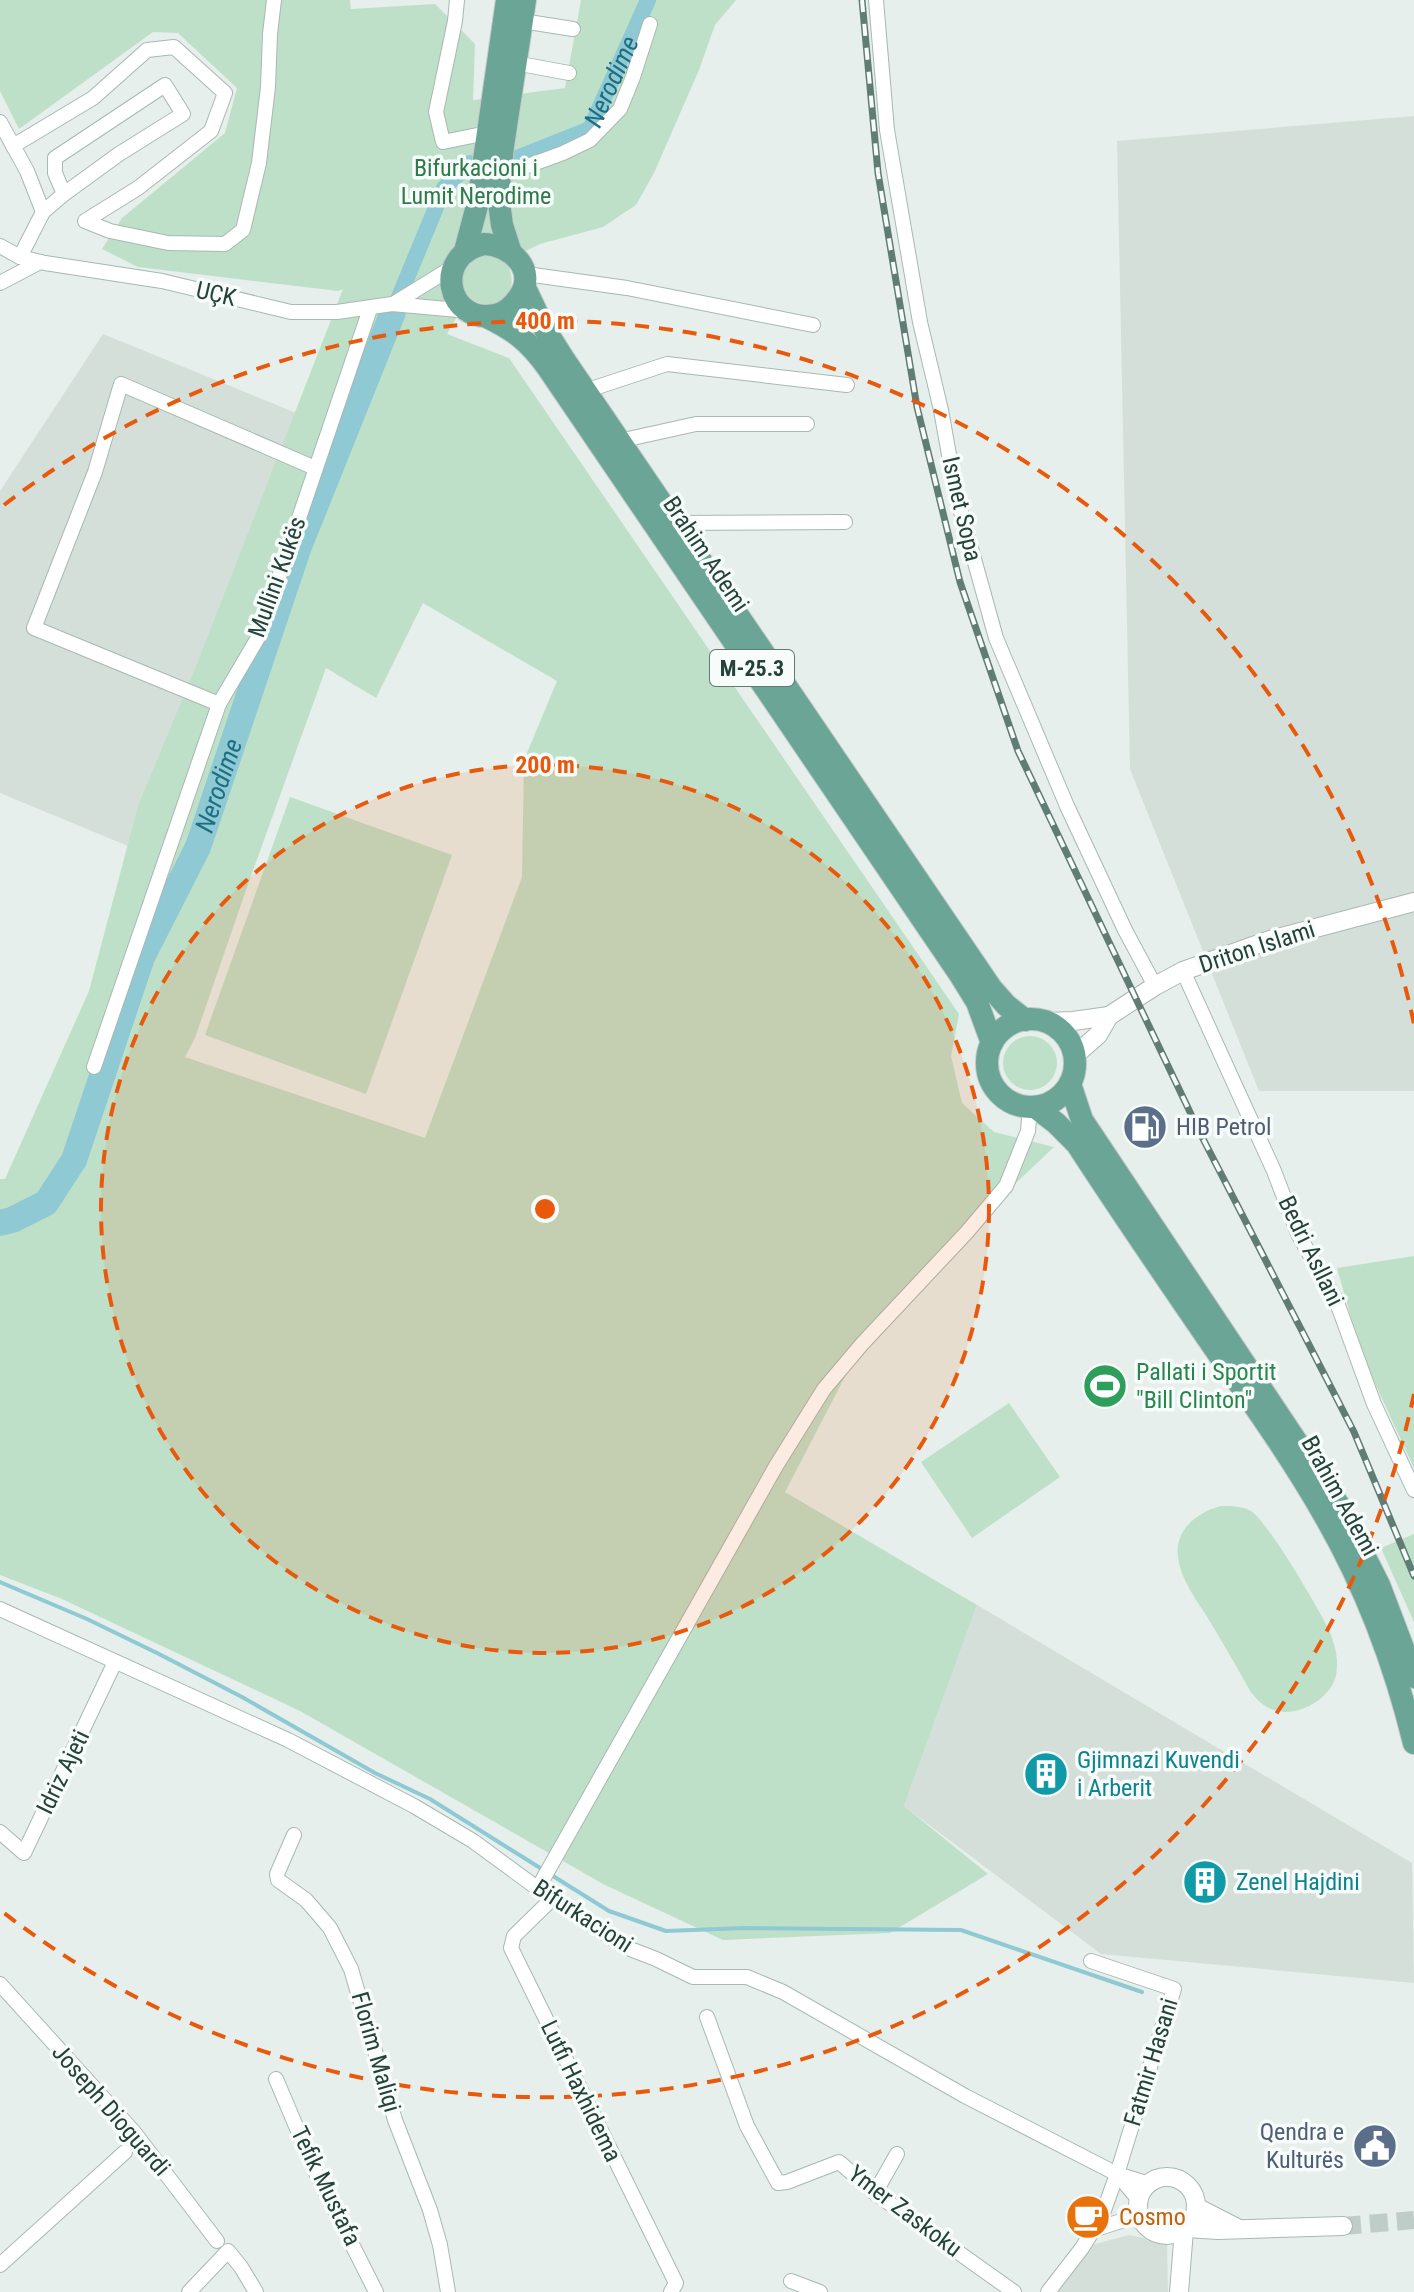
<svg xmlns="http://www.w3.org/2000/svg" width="1414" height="2292" viewBox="0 0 1414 2292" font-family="'Roboto Condensed',sans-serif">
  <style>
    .built { fill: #d4dfda }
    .green { fill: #bfe0c8; fill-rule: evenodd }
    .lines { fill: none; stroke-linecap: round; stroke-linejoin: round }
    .stream { stroke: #8ec9d4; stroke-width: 4 }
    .canal { stroke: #8ec9d4; stroke-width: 16 }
    .river { stroke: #8ec9d4; stroke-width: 26 }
    .tertiary-tunnel { stroke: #bfccc8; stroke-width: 18; stroke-dasharray: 18 9; stroke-linecap: butt }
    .minor-casing { stroke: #a8b8b2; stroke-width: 16 }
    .tertiary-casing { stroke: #a8b8b2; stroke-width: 20 }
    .primary-casing { stroke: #c2cac8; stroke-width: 24 }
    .minor { stroke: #fff; stroke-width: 14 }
    .tertiary { stroke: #fff; stroke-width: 18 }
    .primary { stroke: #6aa596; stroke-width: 22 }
    .rail-casing { stroke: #5f7d75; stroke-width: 7 }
    .rail { stroke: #f7fbf9; stroke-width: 4; stroke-dasharray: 12; stroke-linecap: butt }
    .ring { fill: none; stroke: #e8590c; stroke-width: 4; stroke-dasharray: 14 10 }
    .labels { text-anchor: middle; stroke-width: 7; stroke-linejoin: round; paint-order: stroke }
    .shield { fill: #f7fbf9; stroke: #637a73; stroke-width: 2 }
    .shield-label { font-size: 22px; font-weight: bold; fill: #24423a }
    .park-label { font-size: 24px; fill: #2d7a4b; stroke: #f7fbf9 }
    .street-label { font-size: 24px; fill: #24423a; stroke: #f7fbf9 }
    .service-label { font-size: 24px; fill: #4e5e75; stroke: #f7fbf9; text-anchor: start }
    .leisure-label { font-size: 24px; fill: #27864d; stroke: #f7fbf9; text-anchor: start }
    .culture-label { font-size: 24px; fill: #0d838f; stroke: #f7fbf9; text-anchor: start }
    .food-label { font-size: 24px; fill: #c56008; stroke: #f7fbf9; text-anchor: start }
    .water-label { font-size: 26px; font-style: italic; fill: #1c6f80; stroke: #f7fbf9 }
    .centre { fill: #e8590c; stroke: #f7fbf9; stroke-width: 4 }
    .ring-label { font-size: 24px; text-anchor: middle; font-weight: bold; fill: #e8590c; stroke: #f7fbf9; stroke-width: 7; stroke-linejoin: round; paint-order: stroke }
  </style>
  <rect width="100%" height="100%" fill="#e6efeb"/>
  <g class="built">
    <polygon points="1414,116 1414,1091 1259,1091 1130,769 1117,141"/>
    <polygon points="103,334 311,419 140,851 0,793 0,491"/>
    <polygon points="977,1605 1412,1863 1414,1983 1101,1954 904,1806"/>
    <polygon points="1129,2235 1167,2243 1168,2292 1043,2292 1077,2249"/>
  </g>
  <g class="green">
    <path d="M0 0H350L351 9 435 4 475 44 473 100 565 88 581 0H736L715 25 699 70 654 173 636 205 603 227 540 244 505 261C525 290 497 318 468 297L447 334 509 358 959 1014 951 1056 962 1103 994 1132 1054 1147 915 1279 850 1367 785 1492 977 1605 904 1806 988 1874 890 1933 723 1940 605 1885 300 1711 62 1599 0 1575V1179H5L89 991 138 806 197 664 343 289 338 291 138 267 102 249 122 218 225 133 237 88 178 33 153 32 19 129 0 91ZM423 603 557 681 524 760 522 877 425 1138 185 1057 195 1038 246 890 326 668 376 698Z"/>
    <polygon points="290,797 452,855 366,1094 205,1035"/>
    <circle cx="1030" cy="1063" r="27"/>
    <polygon points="1414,1256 1414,1468 1361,1353 1337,1268"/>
    <polygon points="1009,1403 1060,1477 972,1538 921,1462"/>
    <path d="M1221 1506C1231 1506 1242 1506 1251 1511 1269 1523 1318 1608 1329 1630 1333 1640 1336 1649 1337 1660 1337 1666 1337 1673 1335 1679 1328 1700 1296 1718 1274 1710 1264 1707 1256 1699 1250 1691 1236 1665 1221 1640 1206 1615 1195 1598 1181 1579 1178 1558 1174 1530 1197 1512 1221 1506Z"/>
    <polygon points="1414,1534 1414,1622 1381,1548"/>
  </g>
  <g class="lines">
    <polyline class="stream" points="0,1582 87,1619 159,1654 242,1697 375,1773 430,1799 609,1911 666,1931 745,1928 961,1930 1142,1992"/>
    <g class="canal">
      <path id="s1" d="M512 160 590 129 648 0"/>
      <polyline points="399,297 444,188 470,163"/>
    </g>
    <path class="river" id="s2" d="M0 1223 12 1220 46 1203 74 1160 142 957 198 847 298 549 393 312"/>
    <polyline class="tertiary-tunnel" points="1343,2226 1414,2220"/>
    <g class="minor-casing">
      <g id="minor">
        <polyline points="457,0 455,21 436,112 443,142 487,133"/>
        <polyline points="876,0 887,130 920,322 941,410 956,494 996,638 1067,806 1125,930 1155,986"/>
        <polyline points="522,21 573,29"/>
        <polyline points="515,63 569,73"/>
        <polyline points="0,122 27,171 43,212"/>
        <polyline points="13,146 93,98 147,50 174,47 225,93 211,131 138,188 85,221 110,231 168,243 225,244 243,230 259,163 268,87 270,34 274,0"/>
        <polyline points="500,176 563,153 590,140 620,109 633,77 650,24"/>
        <polyline points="0,246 20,257 45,263 162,281 291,312 337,312 392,304 469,311"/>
        <polyline points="20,257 43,212 64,194 119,154 183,114 165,85 55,158 55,173 64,194"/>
        <polyline points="526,274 627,288 813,325"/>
        <polyline points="0,283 40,262"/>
        <polyline points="393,304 453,267"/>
        <polyline points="585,391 667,364 847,385"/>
        <polyline points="619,441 696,424 807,424"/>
        <polyline points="675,523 845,522"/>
        <polyline points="219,704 34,628 95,472 121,384 315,468"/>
        <polyline points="1183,971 1274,1171 1298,1234 1336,1300 1374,1404 1414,1490"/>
        <polyline points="94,1067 219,704 259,636 370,309"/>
        <polyline points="0,1609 288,1740 414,1806 473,1841 552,1899 625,1947 656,1959 693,1977 747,1977 783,1992 965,2096 1117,2174 1102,2216 1082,2248 1048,2292"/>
        <polyline points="0,1832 24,1853 115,1662"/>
        <polyline points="294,1835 277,1874 278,1880 306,1900 319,1915 330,1928 351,1969 395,2120 430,2210 440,2245 448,2292"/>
        <polyline points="538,1888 776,1466 824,1389 862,1344 967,1232 1006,1186 1028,1131 1030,1106"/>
        <polyline points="552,1899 514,1936 511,1948 676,2283 671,2292"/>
        <polyline points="1091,1961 1174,1989 1117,2174"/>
        <polyline points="0,1984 134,2132 217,2241"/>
        <polyline points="707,2017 747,2126 778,2183 787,2182 839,2162 875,2193 1014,2292"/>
        <polyline points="276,2079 315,2171 376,2292"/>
        <polyline points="1117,2174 1139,2200"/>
        <polyline points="1117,2174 1149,2184"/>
        <polyline points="875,2193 897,2154"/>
        <polyline points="1093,2230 1140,2215"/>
        <polyline points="0,2265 125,2152"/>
        <polyline points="791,2281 820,2292"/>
        <polyline points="189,2292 228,2251 241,2267 256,2292"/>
      </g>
    </g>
    <g class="tertiary-casing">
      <g id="tertiary">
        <polyline points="1046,1022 1073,1021 1109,1016"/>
        <polyline points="1074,1056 1098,1035 1109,1016 1155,986 1183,971 1270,940 1414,902"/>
        <circle cx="1167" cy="2206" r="29"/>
        <polyline points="1196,2207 1237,2228"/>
        <polyline points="1187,2228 1218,2230 1343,2226"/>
        <polyline points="1179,2292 1184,2230"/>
      </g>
    </g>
    <g class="primary-casing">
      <g id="primary">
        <path d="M484 244C511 245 538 270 519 297 513 306 505 313 495 315 447 325 432 255 484 244Z"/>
        <polyline points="465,251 478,202 507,0"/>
        <polyline points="511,253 502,225 498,195 503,146 525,0"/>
        <polyline points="525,288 544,328 563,358 991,988 1006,1005 1025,1020"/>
        <path d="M485 316C514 330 529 341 548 368L959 973 977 1002 992 1043"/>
        <circle cx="1031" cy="1063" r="44"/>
        <polyline points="1070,1084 1082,1120 1338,1504 1379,1585 1414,1677"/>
        <path d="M1035 1107 1056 1123 1077 1144C1121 1212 1167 1279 1213 1346 1252 1402 1292 1458 1326 1518 1366 1588 1395 1665 1414 1743"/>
      </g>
    </g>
    <use href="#minor" class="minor"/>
    <use href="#tertiary" class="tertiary"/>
    <use href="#primary" class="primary"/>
    <g class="rail-casing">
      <polyline id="rail" points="862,0 878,173 917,407 960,582 1018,751 1199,1131 1354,1432 1414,1576"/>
    </g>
    <use href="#rail" class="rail"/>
  </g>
  <circle cx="545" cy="1209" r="444" fill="#e8590c" fill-opacity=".12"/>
  <g class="ring">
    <circle cx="545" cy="1209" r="444"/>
    <path d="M1414 1394A888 888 0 0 1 4 1913M4 505A888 888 0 0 1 1414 1024"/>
  </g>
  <defs>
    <g id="fuel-disc" transform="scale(2.3)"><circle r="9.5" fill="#5c6f8a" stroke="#f7fbf9"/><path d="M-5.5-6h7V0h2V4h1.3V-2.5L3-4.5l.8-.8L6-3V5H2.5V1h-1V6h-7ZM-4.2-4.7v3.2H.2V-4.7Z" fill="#fff"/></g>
    <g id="stadium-disc" transform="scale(2.3)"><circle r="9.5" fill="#2e9e5b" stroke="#f7fbf9"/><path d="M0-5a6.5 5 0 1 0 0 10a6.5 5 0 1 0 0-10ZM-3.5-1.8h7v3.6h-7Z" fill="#fff"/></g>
    <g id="building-disc" transform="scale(2.3)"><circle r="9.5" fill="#0f9aa8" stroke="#f7fbf9"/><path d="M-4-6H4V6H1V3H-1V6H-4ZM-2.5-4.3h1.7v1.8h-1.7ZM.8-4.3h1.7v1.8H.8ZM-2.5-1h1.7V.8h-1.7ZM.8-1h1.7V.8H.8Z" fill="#fff"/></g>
    <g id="civic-disc" transform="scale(2.3)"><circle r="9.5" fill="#5c6f8a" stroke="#f7fbf9"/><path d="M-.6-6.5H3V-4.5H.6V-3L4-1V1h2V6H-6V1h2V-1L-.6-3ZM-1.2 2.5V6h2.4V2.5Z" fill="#fff"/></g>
    <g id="cafe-disc" transform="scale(2.3)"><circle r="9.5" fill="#e8710a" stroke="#f7fbf9"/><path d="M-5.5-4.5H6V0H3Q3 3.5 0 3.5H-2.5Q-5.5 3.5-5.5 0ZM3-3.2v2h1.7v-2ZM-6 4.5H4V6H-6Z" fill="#fff"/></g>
  </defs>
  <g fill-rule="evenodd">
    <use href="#fuel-disc" x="1145" y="1127"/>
    <use href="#stadium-disc" x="1105" y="1386"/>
    <use href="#building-disc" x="1046" y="1774"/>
    <use href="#building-disc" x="1205" y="1882"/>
    <use href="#civic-disc" x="1375" y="2146"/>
    <use href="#cafe-disc" x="1088" y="2217"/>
  </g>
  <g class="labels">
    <rect class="shield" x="710" y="650" width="84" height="36" rx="6"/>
    <g class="shield-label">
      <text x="752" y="676">M-25.3</text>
    </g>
    <g class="park-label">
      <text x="476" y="176">Bifurkacioni i<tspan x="476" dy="28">Lumit Nerodime</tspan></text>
    </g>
    <g class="street-label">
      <text transform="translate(216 294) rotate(13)" y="8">UÇK</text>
      <text transform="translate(962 509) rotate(77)" y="8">Ismet Sopa</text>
      <text transform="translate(706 554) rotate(56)" y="8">Brahim Ademi</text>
      <text transform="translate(277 577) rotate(-70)" y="8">Mullini Kukës</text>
      <text transform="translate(1257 947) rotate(-18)" y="8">Driton Islami</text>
      <text transform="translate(1311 1251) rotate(64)" y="8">Bedri Asllani</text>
      <text transform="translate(1340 1496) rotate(61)" y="8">Brahim Ademi</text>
      <text transform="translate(63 1772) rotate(-64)" y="8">Idriz Ajeti</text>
      <text transform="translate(583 1916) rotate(33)" y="8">Bifurkacioni</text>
      <text transform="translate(376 2052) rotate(74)" y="8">Florim Maliqi</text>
      <text transform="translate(1151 2062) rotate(-73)" y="8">Fatmir Hasani</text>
      <text transform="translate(581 2091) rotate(64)" y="8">Lutfi Haxhidema</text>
      <text transform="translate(111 2110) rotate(49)" y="8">Joseph Dioguardi</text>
      <text transform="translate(326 2186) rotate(64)" y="8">Tefik Mustafa</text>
      <text transform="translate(905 2211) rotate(37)" y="8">Ymer Zaskoku</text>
    </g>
    <g class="service-label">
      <text x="1176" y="1135">HIB Petrol</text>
      <text x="1344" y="2140" text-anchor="end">Qendra e<tspan x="1344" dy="28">Kulturës</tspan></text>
    </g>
    <g class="leisure-label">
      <text x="1136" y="1380">Pallati i Sportit<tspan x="1136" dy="28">"Bill Clinton"</tspan></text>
    </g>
    <g class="culture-label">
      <text x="1077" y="1768">Gjimnazi Kuvendi<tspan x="1077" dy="28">i Arberit</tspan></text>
      <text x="1236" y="1890">Zenel Hajdini</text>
    </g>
    <g class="food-label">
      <text x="1119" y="2225">Cosmo</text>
    </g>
    <g class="water-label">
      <text dy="9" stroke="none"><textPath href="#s1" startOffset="136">Nerodime</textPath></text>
      <text dy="9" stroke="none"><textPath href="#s2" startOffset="504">Nerodime</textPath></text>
    </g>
  </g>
  <circle cx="545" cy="1209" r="12" class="centre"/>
  <g class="ring-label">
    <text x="545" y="329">400 m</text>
    <text x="545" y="773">200 m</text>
  </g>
</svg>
